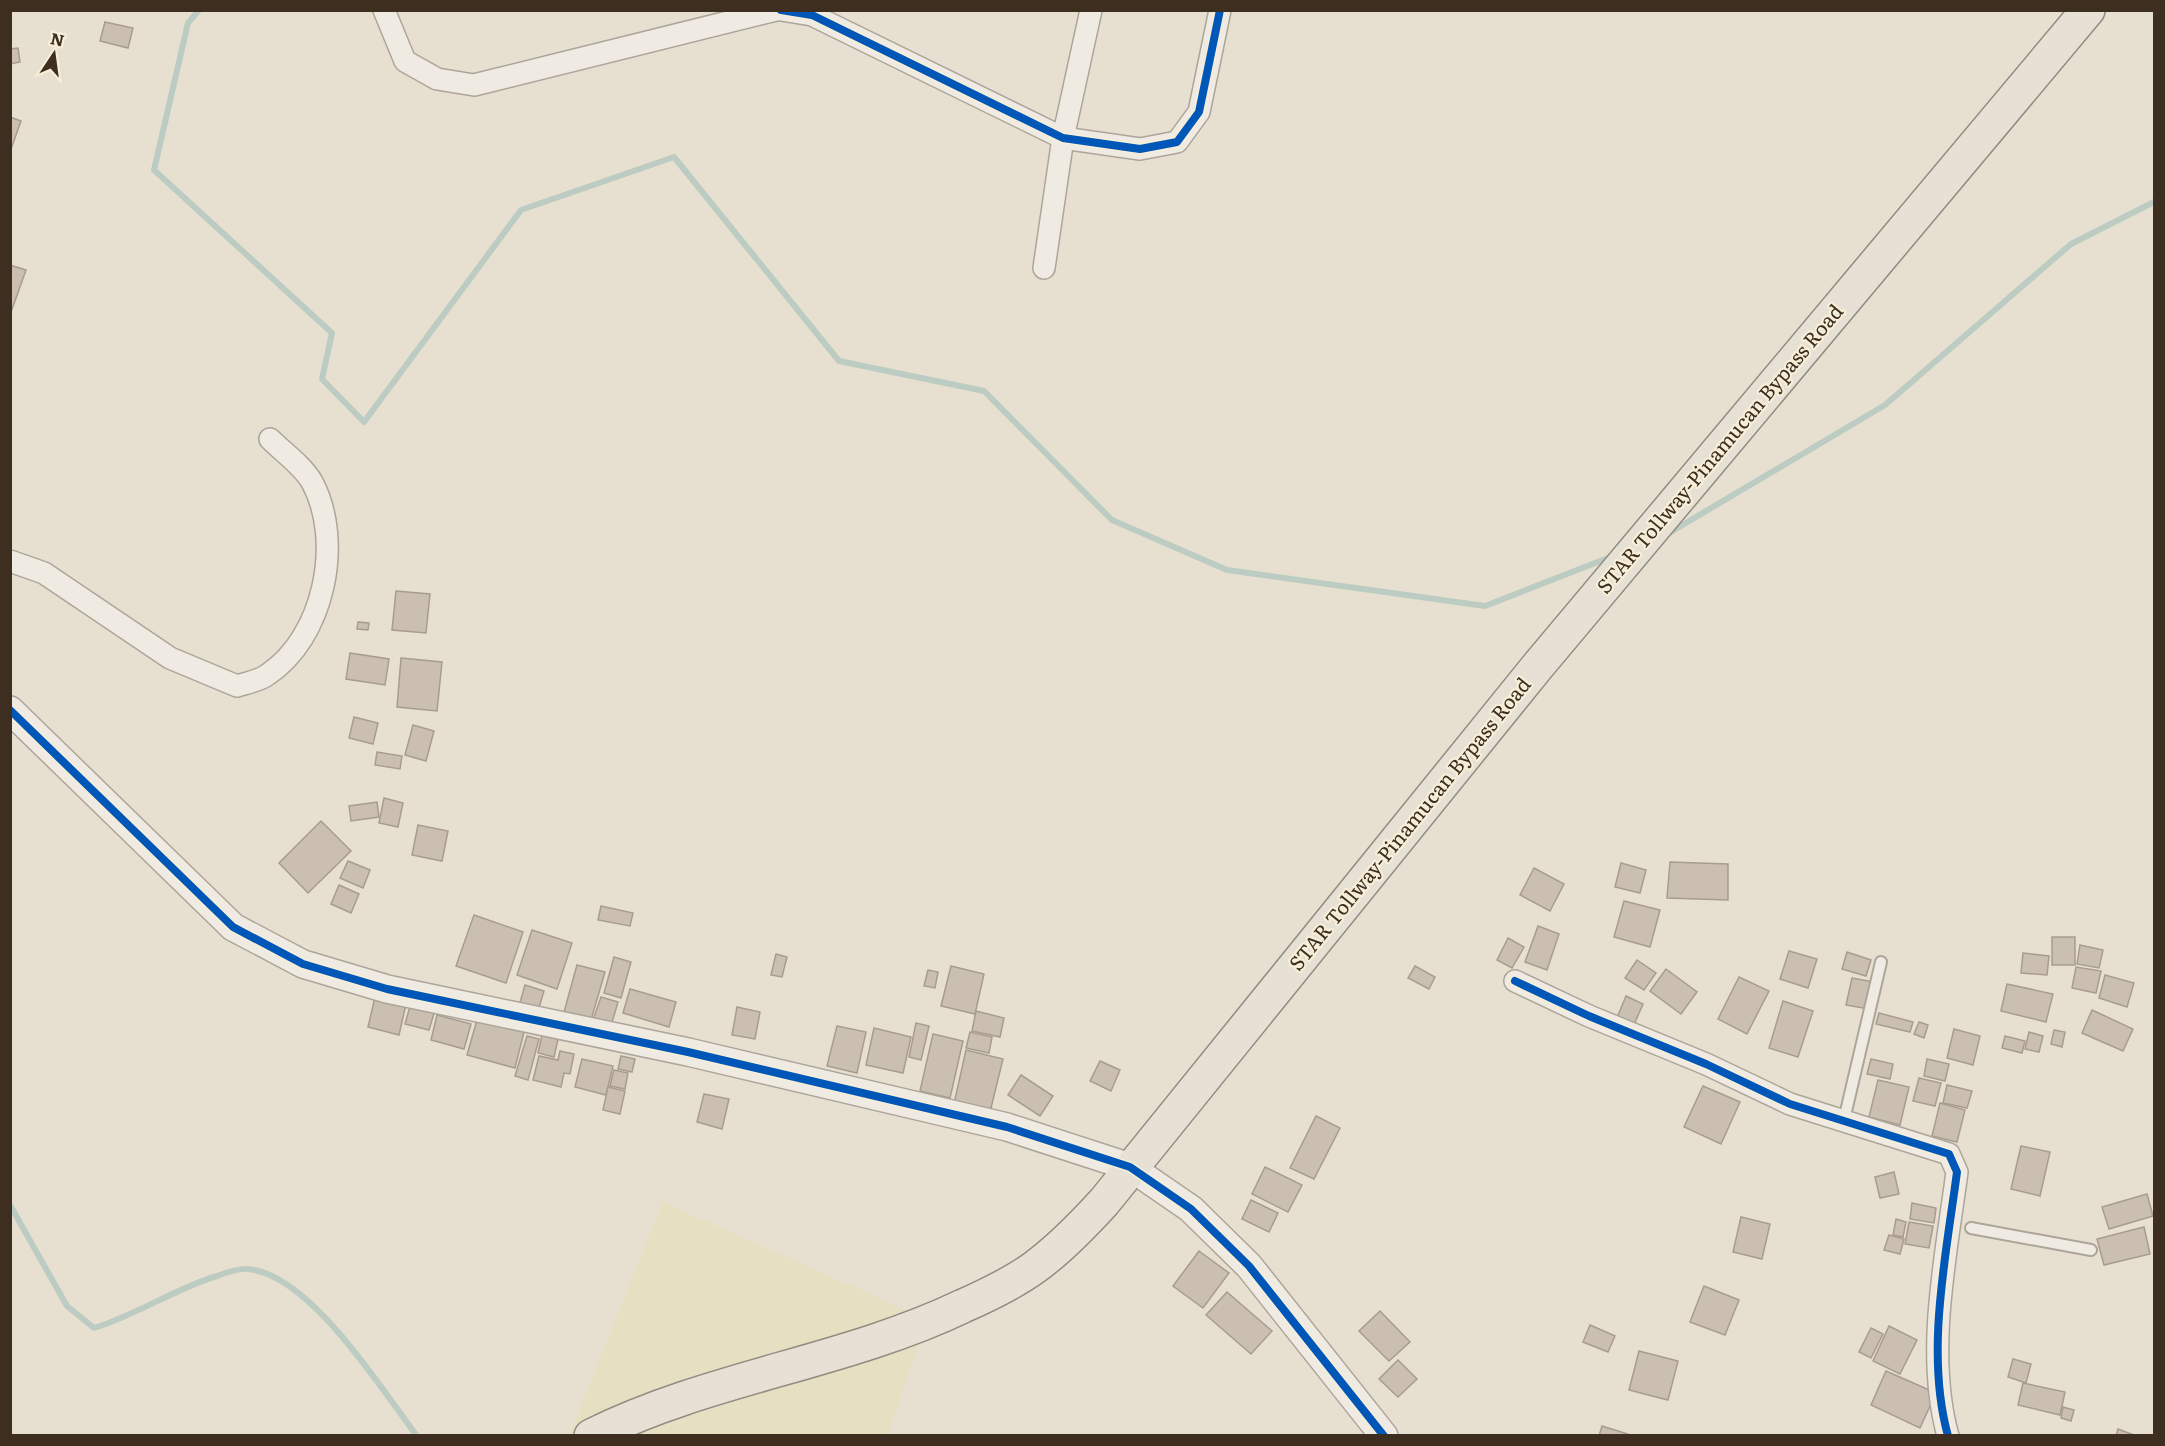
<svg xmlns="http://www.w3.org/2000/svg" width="2165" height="1446" viewBox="0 0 2165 1446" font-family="Literata,serif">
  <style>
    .farmland { fill: #e6dfc2 }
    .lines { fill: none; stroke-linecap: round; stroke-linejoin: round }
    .stream { stroke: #bcccc2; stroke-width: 6 }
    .building { fill: #cbbfb2; stroke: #a89c90; stroke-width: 1.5 }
    .service-casing { stroke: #ada599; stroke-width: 14 }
    .minor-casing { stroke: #ada599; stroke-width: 24 }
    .tertiary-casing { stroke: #ada599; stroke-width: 30 }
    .primary-casing { stroke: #928b80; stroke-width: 36 }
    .service { stroke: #efebe3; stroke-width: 10 }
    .minor { stroke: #efebe3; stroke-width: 21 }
    .tertiary { stroke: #efebe3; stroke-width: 27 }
    .primary { stroke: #e6e1d4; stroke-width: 33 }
    .cycleway-casing { stroke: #f7eed8; stroke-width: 11 }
    .cycleway { stroke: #0057b8; stroke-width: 8 }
    .labels { text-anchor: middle; stroke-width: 4.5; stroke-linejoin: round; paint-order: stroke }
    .street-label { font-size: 20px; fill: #3d2e20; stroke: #f7eed8 }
  </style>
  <rect width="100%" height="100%" fill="#e7e0d1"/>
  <polygon class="farmland" points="663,1202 926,1319 888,1435 569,1436"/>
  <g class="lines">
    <g class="stream">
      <polyline points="199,10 188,23 154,170 332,333 322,379 364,422 521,210 674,157 839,361 984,391 1112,520 1227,570 1485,606 1613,556"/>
      <polyline points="1669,533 1885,405 2071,244 2154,202"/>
      <path d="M10 1205 67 1306 94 1328C137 1315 176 1288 217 1276 225 1273 239 1268 248 1269 310 1274 381 1389 417 1436"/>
    </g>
  </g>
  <g class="building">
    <polygon points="105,22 133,28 128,48 100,41"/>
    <polygon points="18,48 20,62 10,64 10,49"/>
    <polygon points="10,117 21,121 10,152"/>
    <polygon points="10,265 26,270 10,315"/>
    <polygon points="396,591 430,594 426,633 392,630"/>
    <polygon points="358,622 369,623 368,630 357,629"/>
    <polygon points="350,653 389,659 385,685 346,679"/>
    <polygon points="401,658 442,662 437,711 397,707"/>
    <polygon points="354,717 378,723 373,744 349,738"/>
    <polygon points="413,725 434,731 426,761 405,755"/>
    <polygon points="377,752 402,756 400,769 375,765"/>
    <polygon points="384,798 403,803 398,827 379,823"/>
    <polygon points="377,802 379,817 351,821 349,806"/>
    <polygon points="321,821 351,851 308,893 279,863"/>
    <polygon points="418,825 448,831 442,861 412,855"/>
    <polygon points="348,861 370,870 363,888 340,878"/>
    <polygon points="1670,862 1728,864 1728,900 1667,898"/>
    <polygon points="1621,863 1646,870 1640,893 1615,887"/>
    <polygon points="1534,868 1564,884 1550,911 1520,895"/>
    <polygon points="339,885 359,894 351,913 331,904"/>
    <polygon points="1624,901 1660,910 1650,947 1614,937"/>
    <polygon points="601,906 633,913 630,926 598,920"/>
    <polygon points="474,915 523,932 506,983 456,966"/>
    <polygon points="1538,926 1559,934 1547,970 1525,962"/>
    <polygon points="532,930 572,943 557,989 517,975"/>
    <rect x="2052" y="937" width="23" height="28"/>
    <polygon points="1508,938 1524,947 1512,968 1497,960"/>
    <polygon points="2080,945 2103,950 2099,968 2077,964"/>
    <polygon points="1789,951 1817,959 1808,988 1780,979"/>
    <polygon points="1847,952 1871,960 1866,976 1842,969"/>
    <polygon points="2023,953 2049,956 2047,975 2021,973"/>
    <polygon points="776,954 787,957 782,977 771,975"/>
    <polygon points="614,957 631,962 621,998 604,993"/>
    <polygon points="1637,960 1656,973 1644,990 1625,978"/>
    <polygon points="577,965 605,972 591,1020 564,1012"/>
    <polygon points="951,966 984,974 975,1014 941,1006"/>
    <polygon points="1415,966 1435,977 1429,989 1408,978"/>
    <polygon points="2076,967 2101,971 2096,993 2072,988"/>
    <polygon points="1666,969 1697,992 1681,1014 1650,991"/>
    <polygon points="928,970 938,972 935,988 924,986"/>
    <polygon points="2105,975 2134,983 2127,1007 2099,998"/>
    <polygon points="1739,977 1769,991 1747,1034 1718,1019"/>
    <polygon points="1852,978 1874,982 1868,1009 1846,1005"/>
    <polygon points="2007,984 2053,994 2046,1022 2001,1011"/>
    <polygon points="525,985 544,991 538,1011 519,1006"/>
    <polygon points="630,989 676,1002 669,1027 623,1013"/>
    <polygon points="1626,996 1643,1004 1633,1027 1616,1020"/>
    <polygon points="375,997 406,1004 399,1035 368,1027"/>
    <polygon points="601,997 618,1002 611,1026 593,1020"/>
    <polygon points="1783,1001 1813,1011 1798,1057 1769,1048"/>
    <polygon points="411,1003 435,1010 429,1030 405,1024"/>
    <polygon points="737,1007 760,1012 755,1039 732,1035"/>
    <polygon points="2092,1010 2133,1029 2123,1051 2082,1033"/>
    <polygon points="976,1011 1004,1018 1000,1037 972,1031"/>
    <polygon points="1879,1013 1913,1022 1910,1032 1876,1024"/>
    <polygon points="437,1015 471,1024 464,1049 431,1040"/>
    <polygon points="477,1020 524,1032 515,1068 467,1055"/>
    <polygon points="1919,1022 1928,1025 1924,1038 1914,1034"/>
    <polygon points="916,1023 929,1026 921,1060 909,1057"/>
    <polygon points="837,1026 866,1032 857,1073 827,1066"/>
    <polygon points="874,1028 911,1037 903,1073 866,1065"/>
    <polygon points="1954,1029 1980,1036 1973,1065 1947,1058"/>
    <polygon points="2054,1030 2065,1032 2062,1047 2051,1044"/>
    <polygon points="970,1032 992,1037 989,1053 966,1048"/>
    <polygon points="2029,1032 2043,1036 2039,1052 2025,1049"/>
    <polygon points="933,1034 963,1041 950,1098 920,1091"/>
    <polygon points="542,1035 558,1039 554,1057 538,1053"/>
    <polygon points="527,1036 539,1039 528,1080 515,1076"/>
    <polygon points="2005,1036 2025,1041 2022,1053 2002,1048"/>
    <polygon points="966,1050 1003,1059 990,1112 954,1104"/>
    <polygon points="560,1051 574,1054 570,1074 564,1073 561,1087 533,1080 539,1056 558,1060"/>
    <polygon points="621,1056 635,1059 632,1072 618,1069"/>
    <polygon points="582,1059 613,1066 606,1095 575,1087"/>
    <polygon points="1871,1059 1893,1064 1890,1079 1867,1074"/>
    <polygon points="1927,1059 1949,1064 1945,1081 1924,1076"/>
    <polygon points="1100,1061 1120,1070 1111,1091 1090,1081"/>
    <polygon points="614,1070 628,1073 625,1089 610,1086"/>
    <polygon points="1021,1075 1053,1096 1040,1116 1008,1095"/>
    <polygon points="1919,1078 1941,1083 1935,1106 1913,1101"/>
    <polygon points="1878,1080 1909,1087 1900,1125 1869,1117"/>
    <polygon points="1947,1085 1972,1091 1967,1108 1943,1103"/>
    <polygon points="1703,1086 1740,1102 1721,1144 1684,1127"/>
    <polygon points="608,1087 625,1091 620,1114 603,1110"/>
    <polygon points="704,1094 729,1099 722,1129 697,1122"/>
    <polygon points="1940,1103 1965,1110 1957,1142 1932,1136"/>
    <polygon points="1316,1116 1340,1128 1314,1179 1290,1168"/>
    <polygon points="2021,1146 2050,1152 2040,1196 2011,1189"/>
    <polygon points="1265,1167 1302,1185 1288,1212 1252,1194"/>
    <polygon points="1894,1172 1899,1194 1880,1198 1875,1177"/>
    <polygon points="2147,1194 2153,1216 2109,1229 2102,1207"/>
    <polygon points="1251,1200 1278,1213 1269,1232 1242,1219"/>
    <polygon points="1912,1203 1936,1208 1934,1223 1910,1219"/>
    <polygon points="1741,1217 1770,1224 1762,1259 1733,1252"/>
    <polygon points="1896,1219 1906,1222 1903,1237 1893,1235"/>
    <polygon points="1909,1222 1933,1226 1929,1248 1905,1244"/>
    <polygon points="2144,1227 2150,1254 2104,1265 2097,1239"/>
    <polygon points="1889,1235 1904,1239 1900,1254 1884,1250"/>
    <polygon points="1199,1251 1229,1273 1203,1308 1173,1286"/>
    <polygon points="1704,1286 1739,1300 1725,1335 1690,1322"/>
    <polygon points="1227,1292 1272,1331 1251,1354 1206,1315"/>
    <polygon points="1380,1311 1410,1342 1389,1361 1359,1331"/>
    <polygon points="1590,1325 1615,1336 1608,1352 1583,1342"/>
    <polygon points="1889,1326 1917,1340 1900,1374 1873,1361"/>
    <polygon points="1871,1328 1883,1334 1871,1358 1859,1352"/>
    <polygon points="1639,1351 1678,1361 1668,1400 1629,1390"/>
    <polygon points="2013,1359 2031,1364 2026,1383 2008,1377"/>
    <polygon points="1398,1360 1417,1379 1398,1397 1379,1379"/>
    <polygon points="1886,1371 1936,1393 1920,1428 1871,1405"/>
    <polygon points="2023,1383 2065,1392 2060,1415 2018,1405"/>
    <polygon points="2063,1407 2074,1410 2071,1421 2061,1418"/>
    <polygon points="1602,1426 1634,1436 1599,1436"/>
    <polygon points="2118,1429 2134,1435 2134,1436 2116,1436"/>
  </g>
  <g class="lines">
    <g class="service-casing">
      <g id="service">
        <polyline points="1844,1120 1881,962"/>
        <polyline points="1971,1228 2091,1250"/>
      </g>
    </g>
    <g class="minor-casing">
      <g id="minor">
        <polyline points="384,10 405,61 437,79 474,85 776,10"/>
        <polyline points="781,10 812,15 1063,138 1140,149 1177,142 1199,112 1220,10"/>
        <polyline points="1044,268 1063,138 1091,10"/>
        <path d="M10 561 44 573 170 658 237 686C246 683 259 681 267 675 324 638 344 541 312 482 303 466 283 452 270 439"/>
        <path d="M1515 981 1589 1016 1706 1064 1790 1104 1949 1154 1957 1172C1946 1256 1925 1353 1948 1436"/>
      </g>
    </g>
    <g class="tertiary-casing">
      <polyline id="tertiary" points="10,710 233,927 303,964 387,989 688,1052 1007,1127 1130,1167 1191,1209 1249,1266 1384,1436"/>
    </g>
    <g class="primary-casing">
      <path id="primary" d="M591 1436C709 1377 844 1363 963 1306 988 1295 1013 1283 1035 1267 1061 1248 1083 1225 1104 1202L1537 667 2088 10"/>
    </g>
    <use href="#service" class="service"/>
    <use href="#minor" class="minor"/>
    <use href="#tertiary" class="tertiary"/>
    <use href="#primary" class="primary"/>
    <g class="cycleway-casing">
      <g id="cycleway">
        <polyline points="781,10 812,15 1063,138 1140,149 1177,142 1199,112 1220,10"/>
        <polyline points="10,710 233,927 303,964 387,989 688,1052 1007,1127 1130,1167 1191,1209 1249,1266 1384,1436"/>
        <path d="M1515 981 1589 1016 1706 1064 1790 1104 1949 1154 1957 1172C1946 1256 1925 1353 1948 1436"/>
      </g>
    </g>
    <use href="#cycleway" class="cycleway"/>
  </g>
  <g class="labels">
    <g class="street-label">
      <text transform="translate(1720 449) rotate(-50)" y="7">STAR Tollway-Pinamucan Bypass Road</text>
      <text transform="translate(1410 824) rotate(-51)" y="7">STAR Tollway-Pinamucan Bypass Road</text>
    </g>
  </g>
  <rect width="2165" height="1446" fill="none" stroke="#3d2e20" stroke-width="24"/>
  <g transform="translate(54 54) rotate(13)" stroke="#f7eed8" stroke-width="4.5" paint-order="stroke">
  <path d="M0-4.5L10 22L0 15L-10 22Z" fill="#3d2e20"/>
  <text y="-9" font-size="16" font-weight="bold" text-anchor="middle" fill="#3d2e20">N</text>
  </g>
</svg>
